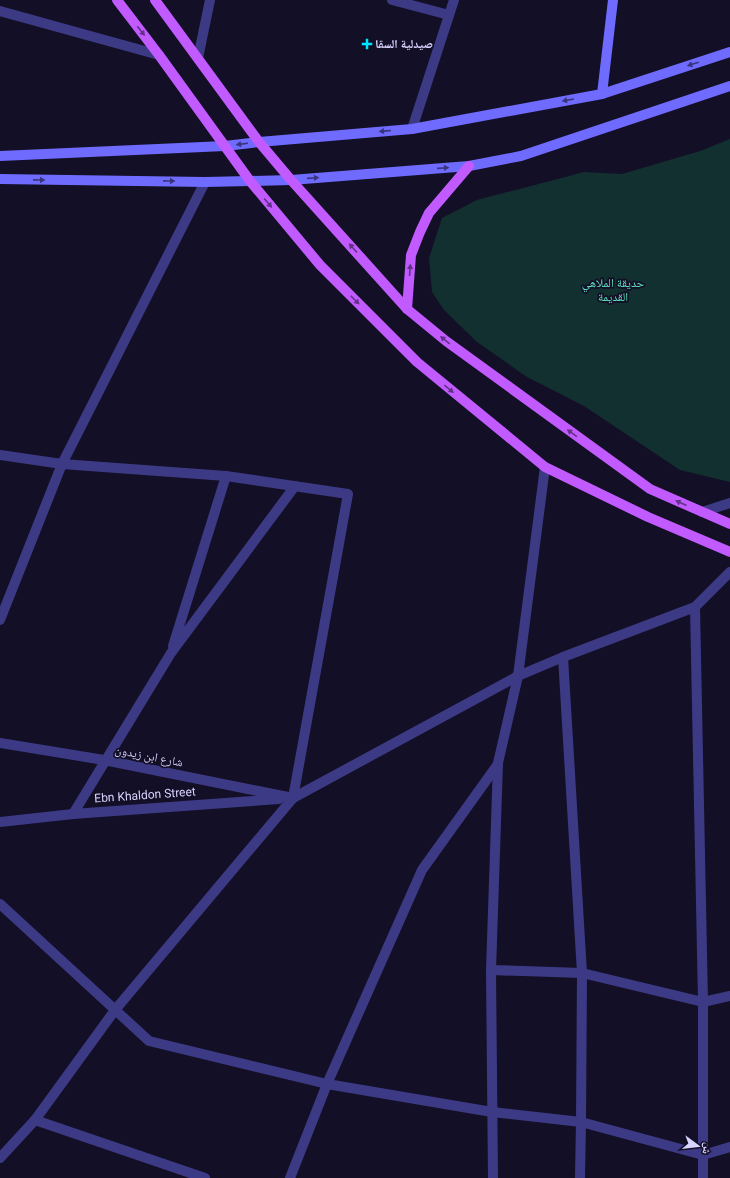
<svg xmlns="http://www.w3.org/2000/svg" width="730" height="1178" viewBox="0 0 730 1178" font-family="Roboto,'Noto Naskh Arabic',sans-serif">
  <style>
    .green { fill: #12302f }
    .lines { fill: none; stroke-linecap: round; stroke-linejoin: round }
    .street { stroke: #3d3a85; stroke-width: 10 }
    .secondary { stroke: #6f6bff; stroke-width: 10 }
    .primary { stroke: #c25bff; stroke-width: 10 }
    .oneway { fill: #623188 }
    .oneway2 { fill: #38347d }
    .poi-dot { fill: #00e5ff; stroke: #130f26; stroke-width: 1.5 }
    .labels { text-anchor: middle; stroke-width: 3.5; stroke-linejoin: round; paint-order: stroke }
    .poi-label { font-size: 12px; font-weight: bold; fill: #d9d4ff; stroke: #130f26; text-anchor: start }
    .park-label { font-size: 12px; fill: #5fe0c0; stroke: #130f26 }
    .street-label { font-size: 12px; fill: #d9d4ff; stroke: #130f26 }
  </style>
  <rect width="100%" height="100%" fill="#130f26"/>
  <polygon class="green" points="730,139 730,482 680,470 584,406 527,377 477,342 444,310 432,292 429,258 442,218 477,200 584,172 622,174 700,151"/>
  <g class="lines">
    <g class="street">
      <polyline points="392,0 449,15"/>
      <polyline points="0,11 159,55"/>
      <polyline points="198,58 210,0"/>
      <polyline points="412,129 454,0"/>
      <polyline points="0,455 62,464 226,476 348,494 293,798"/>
      <polyline points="702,512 730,503"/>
      <polyline points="695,607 703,1002 703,1178"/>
      <polyline points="0,620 62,464 205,182"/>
      <polyline points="173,646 226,476"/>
      <polyline points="563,657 582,973 581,1122 580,1178"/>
      <polyline points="0,743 104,760 293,798"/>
      <polyline points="73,814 171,653 295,486"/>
      <polyline points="0,822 73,814 279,799"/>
      <polyline points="0,904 149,1041 327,1084 492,1112 581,1122 703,1155 730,1147"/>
      <polyline points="491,970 582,973 703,1002 730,996"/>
      <polyline points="35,1120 205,1178"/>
      <polyline points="0,1158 35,1120 115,1010 293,798 518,676 563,657 695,607 730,572"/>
      <polyline points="290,1178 327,1084 422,870 498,764"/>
      <polyline points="493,1178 491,970 498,763 518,676 545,467"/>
    </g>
    <g class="secondary">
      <polyline points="602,94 613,0"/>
      <polyline points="0,156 225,146 259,142 412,129 602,94 730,52"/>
      <polyline points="0,179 205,182 250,181 291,180 469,166 521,156 730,86"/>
    </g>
    <g class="primary">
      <polyline points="117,0 159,55 250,181 320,265 417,362 545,467 648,517 730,552"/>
      <polyline points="155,0 259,142 291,180 407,309 446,341 650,489 730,524"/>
      <polyline points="407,309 411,255 420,232 429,213 469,166"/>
    </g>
  </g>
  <defs><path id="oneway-solid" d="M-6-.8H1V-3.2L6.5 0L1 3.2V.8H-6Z"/></defs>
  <g class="oneway">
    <use href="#oneway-solid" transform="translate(141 31) rotate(52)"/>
    <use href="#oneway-solid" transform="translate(268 203) rotate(50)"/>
    <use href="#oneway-solid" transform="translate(353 248) rotate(-132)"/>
    <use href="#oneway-solid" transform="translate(410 270) rotate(-86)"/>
    <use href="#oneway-solid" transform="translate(355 300) rotate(45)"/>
    <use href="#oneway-solid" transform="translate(445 340) rotate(-141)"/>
    <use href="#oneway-solid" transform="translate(449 389) rotate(39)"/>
    <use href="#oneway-solid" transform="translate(572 433) rotate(-144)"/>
    <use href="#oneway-solid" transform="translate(681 503) rotate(-156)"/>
  </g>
  <g class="oneway2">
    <use href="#oneway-solid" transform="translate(693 64) rotate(162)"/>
    <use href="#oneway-solid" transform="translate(568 100) rotate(170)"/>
    <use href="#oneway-solid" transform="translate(385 131) rotate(175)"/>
    <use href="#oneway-solid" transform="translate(242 144) rotate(173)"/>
    <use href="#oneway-solid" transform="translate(443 168) rotate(-4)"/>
    <use href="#oneway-solid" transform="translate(313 178) rotate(-4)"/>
    <use href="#oneway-solid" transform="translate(39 180) rotate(1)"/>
    <use href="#oneway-solid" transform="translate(169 181) rotate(1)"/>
  </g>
  <path class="poi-dot" d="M365 38h4v4h4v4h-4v4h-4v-4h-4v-4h4z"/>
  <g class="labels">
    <g class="poi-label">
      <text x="375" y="48">صيدلية السقا</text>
    </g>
    <g class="park-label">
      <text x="613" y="287">حديقة الملاهي<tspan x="613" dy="14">القديمة</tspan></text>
    </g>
    <g class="street-label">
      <text transform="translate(149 756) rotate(11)" y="4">شارع ابن زيدون</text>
      <text transform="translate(145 795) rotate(-4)" y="4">Ebn Khaldon Street</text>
    </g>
  </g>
  <g transform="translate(698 1146) rotate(105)" stroke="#130f26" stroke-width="3" paint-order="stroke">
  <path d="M0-3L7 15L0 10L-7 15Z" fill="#d9d4ff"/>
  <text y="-6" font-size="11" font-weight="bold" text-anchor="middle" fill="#d9d4ff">ش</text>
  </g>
</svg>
